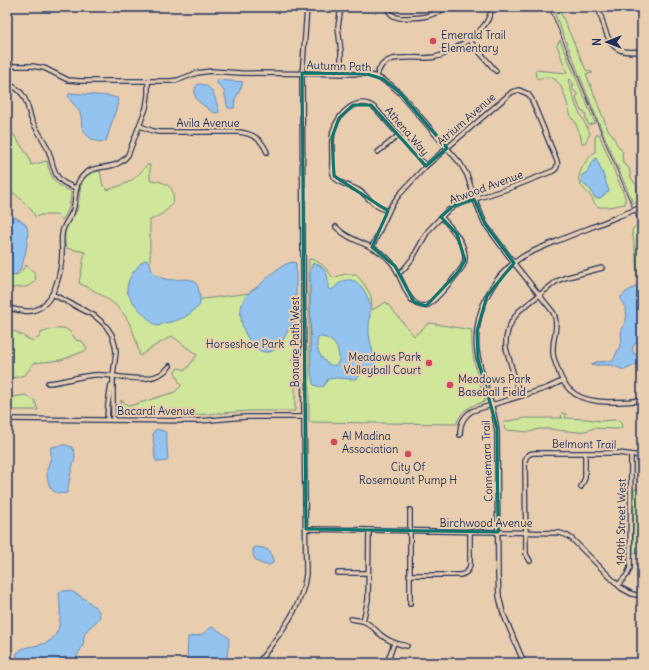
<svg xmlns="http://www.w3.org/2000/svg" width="649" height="670" viewBox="0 0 649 670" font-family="Delius,sans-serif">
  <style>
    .green { fill: #cfe69b; stroke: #758a7c }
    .water { fill: #94c3ef; stroke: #6488b5; fill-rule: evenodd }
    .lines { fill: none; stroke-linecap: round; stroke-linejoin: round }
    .minor-casing { stroke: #1b2f5e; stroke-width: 6 }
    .minor { stroke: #e8cdaf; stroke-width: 3.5 }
    .rail { stroke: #1b2f5e; stroke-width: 1 }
    .minor-bridge-casing { stroke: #1b2f5e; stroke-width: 6; stroke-linecap: butt }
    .minor-bridge { stroke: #e8cdaf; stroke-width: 3.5 }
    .marked { fill: none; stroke: #0f766e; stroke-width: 3; stroke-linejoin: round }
    .poi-dot { fill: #d1495b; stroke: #e8cdaf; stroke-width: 1.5 }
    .labels { text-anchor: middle; stroke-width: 4; stroke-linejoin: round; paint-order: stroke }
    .poi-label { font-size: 11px; fill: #1b2f5e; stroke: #e8cdaf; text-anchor: start }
    .street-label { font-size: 11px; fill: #1b2f5e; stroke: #e8cdaf }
    .park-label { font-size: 11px; fill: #2d4164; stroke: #e8cdaf }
  </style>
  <rect width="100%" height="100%" fill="#e8cdaf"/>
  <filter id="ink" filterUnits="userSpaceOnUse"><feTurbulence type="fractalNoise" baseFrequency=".025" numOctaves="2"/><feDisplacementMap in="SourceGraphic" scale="8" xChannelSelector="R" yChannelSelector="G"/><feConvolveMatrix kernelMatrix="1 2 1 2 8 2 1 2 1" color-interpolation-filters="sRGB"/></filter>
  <g filter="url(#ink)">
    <g class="green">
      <path d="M552 7H558L586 70 593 73 586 74 608 130C615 136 614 141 619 147 620 149 622 150 623 152L622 155 623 163 629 168 631 178 637 186V190L640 195 642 196V200L633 203 598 121Z"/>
      <path d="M560 40 595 123 589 125 586 119 585 112 581 111 576 98 578 95 576 92 574 91 572 87 574 85 570 79 568 81 577 108 590 133 585 143H582L580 134 574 120 572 119C565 103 564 68 538 79L536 77 535 70 567 73 557 45Z"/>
      <path d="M7 125 29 157 31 165 47 161C50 177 55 186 71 191 71 202 69 211 62 220L57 215H40L35 217C34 209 14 194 7 186V168C12 163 8 162 7 156 6 146 7 135 7 125Z"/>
      <path d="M596 134H599L625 197V204C617 205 609 208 600 207 595 206 594 202 592 198 582 184 573 185 583 166 587 160 590 156 595 152V140Z"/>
      <path d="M147 165H150V180C159 181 171 183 173 193 173 196 174 199 173 202 168 211 159 216 150 220V306L295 287V411H250L194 415H193L192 413 173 414 152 411 121 412V400L126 404 130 406 175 392 181 386 175 372 178 368 186 370 197 355 172 336 151 348 140 356C133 328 128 310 101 295 94 290 87 287 79 283L85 252 66 248C65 242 64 235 66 229 69 222 74 217 77 210 82 193 75 175 100 171L103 186 107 190C127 184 133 182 147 165Z"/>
      <polygon points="637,225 642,236 642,288 637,275 636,256 632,230"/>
      <path d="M309 259C320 260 327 269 333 278L345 274H356L364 284 371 296 372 310 386 302 414 336 429 323 472 330C470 355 478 377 485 400L484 402C470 406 462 409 456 424L309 422Z"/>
      <path d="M26 265 34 272 36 279C31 285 29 287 21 287 15 287 14 289 7 287V276C19 275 19 275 26 265Z"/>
      <path d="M65 328 71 333 76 340 82 341 87 348 85 351 61 360 34 363 25 375 8 379 7 389 9 398 25 395 35 401 38 410H7V330C17 330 24 338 33 341L40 337 41 333 49 330Z"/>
      <polygon points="562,413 566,414 565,418 588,419 592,420 600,421 615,420 620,421 622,427 617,429 594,428 589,430 579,432 557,430 552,429 538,429 530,432 505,430 504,422 525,418 563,418 561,417"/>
      <polygon points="634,489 642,489 642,553 633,553"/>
    </g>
    <g class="water">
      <polygon points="217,80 243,82 240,90 235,99 234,108 228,108 224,91 217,83"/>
      <path d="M199 84C214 85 215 99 219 111L218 113C212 113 210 110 206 107 197 101 192 97 196 86Z"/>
      <path d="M70 93 110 96 117 98 118 103 106 141C95 144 86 137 82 127 81 122 82 116 79 111 76 106 71 102 68 96Z"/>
      <polygon points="596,158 601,169 609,191 600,198 595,198 592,194 591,190 581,182 582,175 587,172 589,167"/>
      <path d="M7 208C9 210 10 214 12 215 17 220 24 220 27 227 30 235 24 270 16 274 14 275 10 274 7 274Z"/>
      <path d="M144 260C153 261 149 267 153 272 154 274 158 276 160 277 175 286 195 269 199 291 200 297 201 301 199 306 191 313 184 319 174 321 168 323 164 322 159 326L155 325C147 318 127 299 127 289 127 278 137 267 144 260Z"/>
      <path d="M292 262 296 263V318C288 327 284 342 276 349 257 362 242 332 241 318 240 312 241 305 244 299 247 292 256 289 262 283 270 275 280 265 292 262Z"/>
      <path d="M313 263C326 266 329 276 328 288L330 290C335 289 338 283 343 281 358 275 367 293 370 305 371 315 368 325 369 334 370 345 377 361 375 369L364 372 357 378 353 379 336 378 328 379 324 386C320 387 317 387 313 384L311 372 310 271ZM319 337C325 336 335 342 337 348 339 352 339 357 339 361 332 376 310 349 319 337Z"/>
      <path d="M637 285C644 294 637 298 637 306 637 311 641 317 642 322 643 328 642 335 642 341 635 341 630 347 634 354L642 356V362L624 370 611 365H591L596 362 613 361 622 341 621 333 627 316 626 310 621 300V297C625 291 632 290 637 285Z"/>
      <polygon points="157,429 164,431 166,433 168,459 167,461 159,462 157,462 155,459 153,434 154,431"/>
      <path d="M65 445 72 447 75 454V458L71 472 67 493C50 496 47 484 47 469 48 465 50 461 51 457 51 454 51 451 50 448L55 446Z"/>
      <path d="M256 547 264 548 270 551 273 560V563L269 565C259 565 252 560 253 549Z"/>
      <path d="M63 591C65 591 67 590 69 591 76 592 94 605 98 610 100 613 100 616 99 619 94 624 86 629 84 636 83 639 84 643 83 645 80 652 76 655 75 663H16L17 653C19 651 22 649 24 648 30 646 37 646 43 644 65 637 60 611 59 592Z"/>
      <path d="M212 627 215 628 229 638C229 647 226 654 228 663H187L188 637 201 635Z"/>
    </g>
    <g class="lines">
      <g class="minor-casing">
        <g id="minor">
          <polyline points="341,7 338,27 341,52 341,74"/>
          <path d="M387 7C389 14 393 17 400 18 420 18 429 18 447 7"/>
          <path d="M598 7C603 20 606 45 620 50 627 53 635 52 642 51"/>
          <polyline points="469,40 496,71"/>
          <path d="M7 66H32L44 68 68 80 80 81H171L178 80 197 73 211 71 240 73 367 74C380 77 390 83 399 92L460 163 467 175 477 205 485 224 517 267 553 312C560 325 552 338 553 352 553 357 555 362 557 367 565 394 581 401 608 402 619 402 631 402 642 400"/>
          <path d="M377 76C382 49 415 61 435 57 442 56 448 52 454 49 471 39 489 28 492 7"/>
          <path d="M10 85C28 93 26 105 32 121 36 129 42 137 46 145 56 165 49 181 77 188"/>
          <path d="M140 126 153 131 159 132H239C254 134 261 139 267 152"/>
          <polyline points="378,152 399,135"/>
          <path d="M388 211C382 209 376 206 372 202 367 198 364 193 358 190 351 186 339 184 334 177 331 171 332 164 332 158 332 149 331 140 333 131 338 113 359 93 376 109L426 166"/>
          <path d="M336 227C352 244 376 243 392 263 401 274 406 301 419 305 422 306 425 306 428 305 436 300 458 274 463 266 464 264 465 261 465 258 466 243 451 227 441 217"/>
          <path d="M372 247 391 206 399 195 426 166 512 92 519 90 528 94 531 98 557 161C558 166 557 169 553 171L510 188 456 205 446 212 428 231 412 259 404 269 399 273"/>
          <polyline points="52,294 95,316 106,326 112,335 115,345 116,352 113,376 113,420"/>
          <path d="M7 308C15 309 23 312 31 311 55 307 62 270 62 250 62 245 61 240 62 235 62 225 70 219 73 210 76 200 74 190 79 181 92 159 113 175 128 155L146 108 148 95V81"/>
          <path d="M48 383C64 382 78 376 94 375 118 373 152 389 170 366"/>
          <polyline points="520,396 506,348 506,339 508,330 512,321 519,311 557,281 564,278 602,268"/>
          <polyline points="7,419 199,421 245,417 304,417"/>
          <polyline points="107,420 108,404 111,385"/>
          <path d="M460 435C460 424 463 417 472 411L547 388 562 381"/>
          <polyline points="581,487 585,478 585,453"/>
          <polyline points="306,529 560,533 566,535 572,539 621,588 632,594 642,596"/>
          <path d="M530 561 526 554 525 461C526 456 528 454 533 453H618L642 456"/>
          <polyline points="338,573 368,573"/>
          <path d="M409 575H460C466 574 469 571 470 565V531"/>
          <polyline points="618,585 627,575 630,568 631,455"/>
          <polyline points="410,604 410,510"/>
          <path d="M351 619C355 620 359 620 363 621 371 624 375 630 381 635 388 641 397 644 407 646"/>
          <polyline points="363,621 368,600 369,530"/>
          <path d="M258 663C278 635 302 610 306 574L304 417 302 77 307 7"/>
          <polyline points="387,663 394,643"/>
          <path d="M524 663 503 613 499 596 498 576 497 433C495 405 481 379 477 351 473 315 490 277 522 257 532 251 543 247 555 242 576 233 598 225 619 216"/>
        </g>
      </g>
      <use href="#minor" class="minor"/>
      <polyline class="rail" points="549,7 642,230"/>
      <g class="minor-bridge-casing">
        <polyline id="minor-bridge" points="619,216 642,207"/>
      </g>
      <use href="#minor-bridge" class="minor-bridge"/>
    </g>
  </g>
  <path class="marked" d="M302 73 367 74 383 79 399 92 447 148 426 166 371 105H353L339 118 332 137 334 176 388 211 372 247 395 266 414 302 426 306 459 271 465 260 457 234 441 217 453 206 474 199 485 224 514 263 487 296 477 331 478 359 497 428 498 532 306 529Z"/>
  <g class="poi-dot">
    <circle cx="433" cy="41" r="4"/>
    <circle cx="429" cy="363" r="4"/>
    <circle cx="450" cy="385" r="4"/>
    <circle cx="334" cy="442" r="4"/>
    <circle cx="408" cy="454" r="4"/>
  </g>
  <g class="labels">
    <g class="poi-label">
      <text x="441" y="39">Emerald Trail<tspan x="441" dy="13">Elementary</tspan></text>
      <text x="421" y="361" text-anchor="end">Meadows Park<tspan x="421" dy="13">Volleyball Court</tspan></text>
      <text x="458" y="383">Meadows Park<tspan x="458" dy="13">Baseball Field</tspan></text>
      <text x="342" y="440">Al Madina<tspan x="342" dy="13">Association</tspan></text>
      <text x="408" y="471" text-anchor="middle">City Of<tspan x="408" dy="13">Rosemount Pump H</tspan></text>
    </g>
    <g class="street-label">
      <text transform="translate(339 66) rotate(2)" y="4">Autumn Path</text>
      <text transform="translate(466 119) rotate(-41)" y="4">Atrium Avenue</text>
      <text x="208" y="127">Avila Avenue</text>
      <text transform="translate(407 131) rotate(49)" y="4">Athena Way</text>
      <text transform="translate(486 187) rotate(-20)" y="4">Atwood Avenue</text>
      <text transform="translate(295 342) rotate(-90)" y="4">Bonaire Path West</text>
      <text x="156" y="415">Bacardi Avenue</text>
      <text transform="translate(584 444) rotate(1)" y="4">Belmont Trail</text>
      <text transform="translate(487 461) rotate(-92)" y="4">Connemara Trail</text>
      <text transform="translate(621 522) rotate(-89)" y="4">140th Street West</text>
      <text x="486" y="527">Birchwood Avenue</text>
    </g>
    <g class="park-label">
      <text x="245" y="348">Horseshoe Park</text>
    </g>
  </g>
  <rect width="649" height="670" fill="none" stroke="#e8cdaf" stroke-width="24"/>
  <rect x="12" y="12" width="625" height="646" fill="none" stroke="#1b2f5e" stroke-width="1.5" filter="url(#ink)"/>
  <g transform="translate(607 42) rotate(270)" stroke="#e8cdaf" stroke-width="3" paint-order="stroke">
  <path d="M0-3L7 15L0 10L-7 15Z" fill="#1b2f5e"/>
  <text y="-6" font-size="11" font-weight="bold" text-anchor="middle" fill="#1b2f5e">N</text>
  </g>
</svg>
